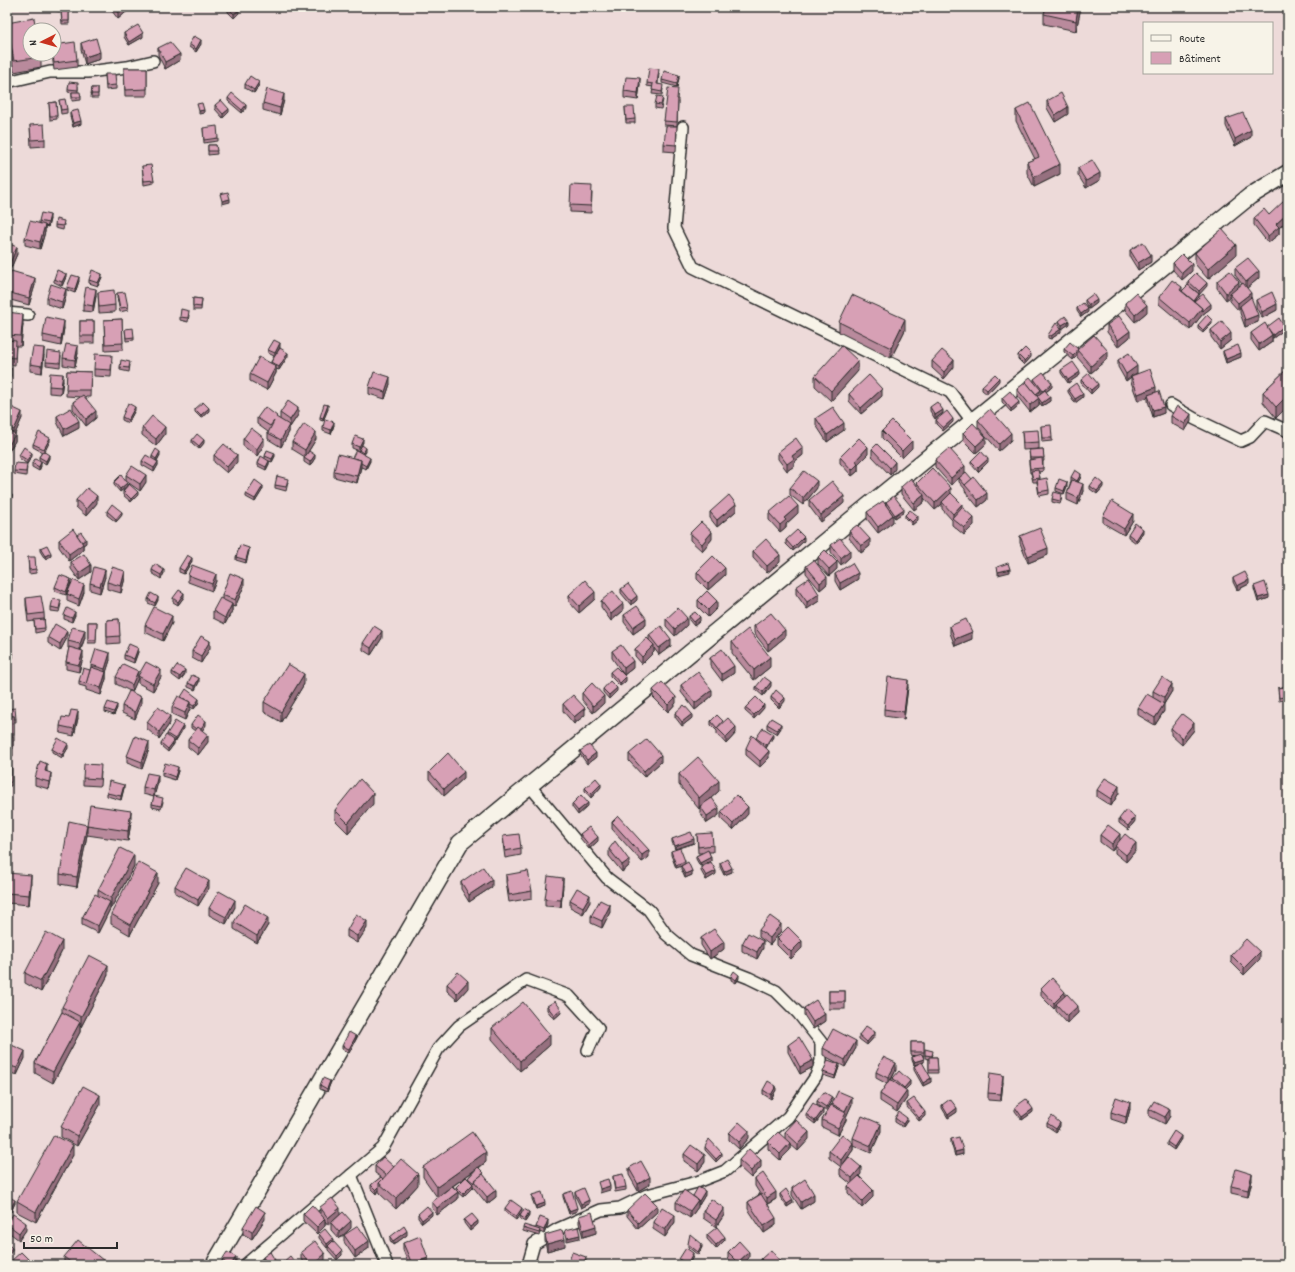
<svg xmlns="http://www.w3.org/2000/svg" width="1295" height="1272" viewBox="0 0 1295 1272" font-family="Dekko,sans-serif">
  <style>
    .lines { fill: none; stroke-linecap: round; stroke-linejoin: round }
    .street-casing { stroke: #2b2b2b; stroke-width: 14 }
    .secondary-casing { stroke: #2b2b2b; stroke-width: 19 }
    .street { stroke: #f7f3e8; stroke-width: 11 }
    .secondary { stroke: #f7f3e8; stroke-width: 16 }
    .wall { fill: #b98a9c; stroke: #2b2b2b; fill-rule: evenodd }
    .shaded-wall { fill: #96707f; stroke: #2b2b2b }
    .building { fill: #d7a0b5; stroke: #2b2b2b }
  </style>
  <rect width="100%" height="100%" fill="#eddad9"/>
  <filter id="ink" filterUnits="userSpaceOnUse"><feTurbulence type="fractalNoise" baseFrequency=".025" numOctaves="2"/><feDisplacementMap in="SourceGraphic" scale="8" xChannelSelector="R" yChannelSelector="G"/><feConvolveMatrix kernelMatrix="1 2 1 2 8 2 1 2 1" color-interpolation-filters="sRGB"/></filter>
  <g filter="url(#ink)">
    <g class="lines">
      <g class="street-casing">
        <g id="street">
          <polyline points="7,82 50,72 88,72 127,67 153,61"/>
          <polyline points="683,127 674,228 693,267 950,392 972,421"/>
          <polyline points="7,313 28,315"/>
          <polyline points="1171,405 1195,419 1241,441 1250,437 1265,421 1288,431"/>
          <polyline points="351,1175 387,1265"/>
          <polyline points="245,1265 383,1148 438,1049 459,1026 526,980 569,996 598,1028 588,1050"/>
          <polyline points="528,1265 534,1244 558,1229 601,1210 620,1208 647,1195 697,1182 725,1171 788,1117 816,1076 821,1061 821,1042 798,1013 776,991 749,978 691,955 666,934 649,910 607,878 529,785"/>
        </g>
      </g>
      <g class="secondary-casing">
        <polyline id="secondary" points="214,1265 460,843 851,520 1250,196 1288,173"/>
      </g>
      <use href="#street" class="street"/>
      <use href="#secondary" class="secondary"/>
    </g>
    <g class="wall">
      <polygon points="47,7 65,7 64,11 69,11 69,24 62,24 61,12 47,8"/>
      <polygon points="109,7 132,7 118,19"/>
      <polygon points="1046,7 1081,7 1076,31 1044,24 1044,14"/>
      <polygon points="228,8 239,13 234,18 228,12"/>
      <polygon points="7,23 41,57 41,67 14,72 7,33"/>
      <polygon points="124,33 143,37 129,45 124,37"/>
      <polygon points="81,43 100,59 85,64 81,50"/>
      <polygon points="189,44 201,44 196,52 189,47"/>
      <polygon points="158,48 180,60 165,69 158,55"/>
      <polygon points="52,54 77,60 77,67 54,70"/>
      <polygon points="124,68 147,68 147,96 125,96"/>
      <polygon points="659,73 658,84 663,89 662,95 652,94 653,87 647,86 647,83"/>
      <polygon points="105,74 116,85 116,89 106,90"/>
      <polygon points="679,78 677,87 662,83 662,80"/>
      <polygon points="245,84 259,85 254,93 245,88"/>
      <polygon points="640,85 638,100 624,98 624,91"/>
      <polygon points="78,86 78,92 81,97 81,100 72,101 72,93 68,92 68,89"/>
      <polygon points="92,88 98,88 98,98 91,98"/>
      <polygon points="228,98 246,108 242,113 228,101"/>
      <polygon points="677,99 678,102 677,126 664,125 664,121"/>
      <polygon points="59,100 67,109 67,113 61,114"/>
      <polygon points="284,100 280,115 263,110 263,103"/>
      <polygon points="663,100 661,109 655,108 655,104"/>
      <polygon points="1047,101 1068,114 1055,122 1047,108"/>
      <polygon points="56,102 57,119 50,120 49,103"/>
      <polygon points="215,105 229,112 223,118 215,109"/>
      <polygon points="625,107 635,119 635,123 626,123"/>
      <polygon points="1016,110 1060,174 1034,187 1027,173 1027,162 1035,159 1016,121"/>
      <polygon points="70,112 81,124 73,127 70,116"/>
      <polygon points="1226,119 1251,137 1235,146 1226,126"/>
      <polygon points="30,125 45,139 45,146 31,147"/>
      <polygon points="203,128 218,138 218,141 204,143"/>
      <polygon points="677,133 676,152 664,151 664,144"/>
      <polygon points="208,145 216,145 217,154 208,155"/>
      <polygon points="142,166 154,180 154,183 144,185"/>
      <polygon points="1078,168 1100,180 1086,188 1078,175"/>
      <polygon points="592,193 591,213 570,212 570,205"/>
      <polygon points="1288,203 1288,220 1279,228 1279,234 1268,243 1254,225 1254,218 1269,215"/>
      <polygon points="50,219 48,227 45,226 45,232 40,249 25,245 25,238 39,224 39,221"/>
      <polygon points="64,224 63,230 55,228 55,225"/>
      <polygon points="7,243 17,254 10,270 7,269"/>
      <polygon points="1130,250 1151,262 1138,270 1130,257"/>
      <polygon points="1195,253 1236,255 1208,279 1195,264"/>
      <polygon points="1173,263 1192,271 1182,280 1173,270"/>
      <polygon points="1235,268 1259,278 1247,288 1258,322 1245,327 1240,313 1240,309 1238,310 1230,301 1230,297 1226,300 1217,288 1217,281 1239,286 1242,284 1235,275"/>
      <polygon points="66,277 62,286 54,282 54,279"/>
      <polygon points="102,277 98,286 89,283 89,280"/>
      <polygon points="79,281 75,293 67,290 67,287"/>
      <polygon points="1188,281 1207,286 1199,294 1199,297 1211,308 1202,315 1190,330 1159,304 1159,297 1182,287 1182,291 1197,292 1188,285"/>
      <polygon points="7,285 35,285 29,305 7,299"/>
      <polygon points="98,292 115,305 115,312 99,313"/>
      <polygon points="117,293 128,307 128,310 120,312 117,297"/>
      <polygon points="66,296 62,309 47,304 47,297"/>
      <polygon points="96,296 93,312 83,311 83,304"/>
      <polygon points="193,298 202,299 201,310 193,310"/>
      <polygon points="1085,300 1097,303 1089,309 1085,303"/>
      <polygon points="1256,300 1277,310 1262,318 1256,307"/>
      <polygon points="1125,303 1147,312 1135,322 1125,310"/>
      <polygon points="1077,308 1088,312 1081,317 1077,311"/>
      <polygon points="7,312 23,324 21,346 16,346 15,365 7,364"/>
      <polygon points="189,315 188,322 180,320 180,317"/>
      <polygon points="122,319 123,350 105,351 104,320"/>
      <rect x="80" y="321" width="14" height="22"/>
      <polygon points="1059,321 1069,324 1062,329 1059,324"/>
      <polygon points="839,322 905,330 891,358 839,332"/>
      <polygon points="1212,324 1203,333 1198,329 1198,325"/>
      <polygon points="1107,325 1130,337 1118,347 1107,332"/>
      <polygon points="1267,327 1284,330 1273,338 1272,338 1272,342 1259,351 1251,340 1251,333"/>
      <polygon points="64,328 61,346 43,342 43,335"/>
      <polygon points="125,329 134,337 134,340 126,341"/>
      <polygon points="1211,330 1231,340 1220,349 1211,337"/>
      <polygon points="1061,332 1051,339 1048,338 1048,335"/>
      <polygon points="280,347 279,349 288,356 279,370 276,369 276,373 267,390 250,381 250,374 271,363 271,362 274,356 268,353 268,350"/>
      <polygon points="1064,349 1078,349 1108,358 1091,373 1077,357 1077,356 1073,360 1064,352"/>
      <polygon points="1223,351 1241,357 1226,363 1223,354"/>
      <polygon points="78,353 75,367 63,365 63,358"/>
      <polygon points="44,355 42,373 30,371 30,364"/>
      <polygon points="1018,355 1031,357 1024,365 1018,359"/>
      <polygon points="61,356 60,367 46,365 46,362"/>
      <polygon points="1118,360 1137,373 1156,392 1164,413 1153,417 1148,401 1148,397 1138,401 1131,382 1131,377 1126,381 1118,367"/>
      <polygon points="932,361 954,367 944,379 932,368"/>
      <polygon points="112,362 111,377 94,376 94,369"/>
      <polygon points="130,365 129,372 120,370 120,367"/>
      <polygon points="7,368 11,375 9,387 7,386"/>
      <polygon points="1288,368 1276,418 1263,402 1263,392"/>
      <polygon points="1061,370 1080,375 1068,383 1061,373"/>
      <polygon points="67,371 91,372 90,397 85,397 96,418 86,426 73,409 73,402 81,397 66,396"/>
      <polygon points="858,371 831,401 815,386 815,376"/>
      <polygon points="1034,379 1052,387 1046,392 1050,401 1042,406 1039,402 1039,405 1030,412 1017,396 1017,389 1025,383 1025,381 1034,382"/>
      <polygon points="1081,380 1098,387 1091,394 1081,383"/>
      <polygon points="63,381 61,394 49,393 49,386"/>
      <polygon points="999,381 987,394 982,390 982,386"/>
      <polygon points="390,384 385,399 369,394 369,387"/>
      <polygon points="1068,389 1083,397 1075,403 1068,392"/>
      <polygon points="849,394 882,396 861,414 849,401"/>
      <polygon points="1002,398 1019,405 1011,412 1002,402"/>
      <polygon points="7,405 22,418 15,434 15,441 8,453 7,453"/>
      <polygon points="930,407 943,413 935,419 930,411"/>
      <polygon points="195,409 209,411 201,418 195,412"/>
      <polygon points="328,409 323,421 320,420 320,417"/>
      <polygon points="135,410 128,423 122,420 122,417"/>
      <polygon points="280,413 298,415 290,427 289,426 289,432 281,447 268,439 268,432 257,424 257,418 277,418 280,420"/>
      <polygon points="57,416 79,428 64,436 57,422"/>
      <polygon points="1171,416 1191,421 1185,431 1171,423"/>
      <polygon points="816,418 844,430 827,442 816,425"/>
      <polygon points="936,420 953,422 943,431 936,424"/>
      <polygon points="978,420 1011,440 999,451 978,427"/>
      <polygon points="334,425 331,434 323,431 323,427"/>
      <polygon points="1041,426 1052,438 1052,441 1042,442"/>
      <polygon points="142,428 165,434 156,446 142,435"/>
      <polygon points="882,431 912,448 902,458 882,438"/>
      <polygon points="1022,431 1039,442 1039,449 1023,450"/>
      <polygon points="963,433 986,444 976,453 963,440"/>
      <polygon points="243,439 264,445 257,456 243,446"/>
      <polygon points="316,439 305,457 292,449 292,442"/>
      <polygon points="192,440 204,443 199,449 192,443"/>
      <polygon points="50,441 44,452 49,458 46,464 39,460 39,457 42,452 33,447 33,444"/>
      <polygon points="363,442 361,446 366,452 364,454 370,461 366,469 361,467 357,483 334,477 334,471 352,458 359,451 352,448 352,444"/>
      <polygon points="872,449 895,469 890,475 872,456"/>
      <polygon points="1043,449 1044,461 1043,461 1043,471 1039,472 1040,479 1049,490 1049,494 1039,496 1037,482 1033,482 1031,473 1030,473 1029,463 1029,460 1030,460 1029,450"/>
      <polygon points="778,452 803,455 794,462 794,466 787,471 778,459"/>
      <polygon points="868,454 858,464 858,471 852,476 840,463 840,457"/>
      <polygon points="19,455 32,456 27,464 19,458"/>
      <polygon points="160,455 157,461 158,465 154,472 142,465 142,461 152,458 152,456"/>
      <polygon points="214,455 237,462 227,473 214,462"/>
      <polygon points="265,456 275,456 272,462 269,461 269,464 266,470 258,466 258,463 265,458"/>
      <polygon points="304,458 315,458 310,466 304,462"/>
      <polygon points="935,460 965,466 951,485 935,467"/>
      <polygon points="1288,460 1288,470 1287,470 1287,463"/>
      <polygon points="971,461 988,462 978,472 971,464"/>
      <polygon points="32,463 41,466 39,471 32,467"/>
      <polygon points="27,467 26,476 14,474 14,471"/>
      <polygon points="126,475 146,482 140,491 126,481"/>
      <polygon points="1071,477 1081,477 1078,482 1083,491 1078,505 1067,500 1067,493 1071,481"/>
      <polygon points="959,478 987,500 978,507 965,491 965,489 959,482"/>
      <polygon points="114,482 127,486 120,492 114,485"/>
      <polygon points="288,482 286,491 275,488 275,485"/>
      <polygon points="917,483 951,493 962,507 974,525 964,535 952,525 952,520 942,509 942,504 935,510 924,498 924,502 914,510 901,494 901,487 917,486"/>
      <polygon points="1067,486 1064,494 1056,491 1056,488"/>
      <polygon points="1090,486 1103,487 1097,494 1090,489"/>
      <polygon points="790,488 817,488 803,505 790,495"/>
      <polygon points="263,489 255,502 246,497 246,494"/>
      <polygon points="123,491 138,495 131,502 123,495"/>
      <polygon points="1062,498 1060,504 1052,502 1052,499"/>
      <polygon points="76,500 97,503 86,516 76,507"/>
      <polygon points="809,500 844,503 821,522 809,506"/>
      <polygon points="886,502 904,512 895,518 886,506 893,522 878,533 867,519 867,512 886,506"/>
      <polygon points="107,511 122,515 116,522 107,515"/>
      <polygon points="736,511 717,527 710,518 710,512"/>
      <polygon points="769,513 798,513 786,524 786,527 780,532 769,520"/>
      <polygon points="905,515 918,520 912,525 905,518"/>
      <polygon points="1103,516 1133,520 1124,535 1103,523"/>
      <polygon points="849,531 870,546 861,553 849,538"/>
      <polygon points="1143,532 1136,543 1128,537 1128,534"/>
      <polygon points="690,533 712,539 702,551 690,540"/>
      <polygon points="1020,536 1048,555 1028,563 1020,543"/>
      <polygon points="59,540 86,543 83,545 83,550 69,561 59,547"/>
      <polygon points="786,540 804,541 793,551 786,544"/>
      <polygon points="831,545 850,557 841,565 831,552"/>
      <polygon points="40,548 51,556 45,559 40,551"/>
      <polygon points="249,551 246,563 236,560 236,557"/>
      <polygon points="753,551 780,562 767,573 753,558"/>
      <polygon points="28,557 36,569 36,573 29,574"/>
      <polygon points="818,557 837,569 829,576 818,564"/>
      <polygon points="192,561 184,574 179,572 179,568"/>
      <polygon points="71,562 91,572 79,580 71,569"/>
      <polygon points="806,566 827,584 820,590 806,573"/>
      <polygon points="152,570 164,573 161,579 152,573"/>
      <polygon points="697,572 725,575 708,590 697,579"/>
      <polygon points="835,574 858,579 840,590 835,581"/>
      <polygon points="188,575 216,581 212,591 188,582"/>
      <polygon points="105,577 100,593 90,590 90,583"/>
      <polygon points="125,578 121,593 107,589 107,582"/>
      <polygon points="1233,578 1249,584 1237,590 1233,582"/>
      <polygon points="71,583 66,595 55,591 55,587"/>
      <polygon points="244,586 235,607 232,606 232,611 225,624 213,618 213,611 222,599 222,595"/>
      <polygon points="1254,586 1269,598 1258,602 1254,589"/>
      <polygon points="796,587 819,601 807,609 796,594"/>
      <polygon points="621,589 637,600 631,605 621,593"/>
      <polygon points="84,592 79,606 67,601 67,594"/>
      <polygon points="569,595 595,599 579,613 569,602"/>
      <polygon points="184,597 178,605 173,602 173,598"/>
      <polygon points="26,598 44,613 45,631 35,633 34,621 28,622 26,605"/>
      <polygon points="148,599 158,600 155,606 148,603"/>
      <polygon points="698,600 717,608 708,617 698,607"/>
      <polygon points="601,601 623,611 611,621 601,607"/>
      <polygon points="61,604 59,612 51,611 51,607"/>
      <polygon points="64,615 75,615 72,622 64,619"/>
      <polygon points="624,615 646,625 633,634 624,622"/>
      <polygon points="689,616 700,621 694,626 689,620"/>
      <polygon points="119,619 120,643 107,644 107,620"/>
      <polygon points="666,619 687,625 675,636 666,626"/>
      <polygon points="88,622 97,622 96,643 88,643"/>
      <polygon points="172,623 163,641 145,632 145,625"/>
      <polygon points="754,626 785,637 768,651 754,633"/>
      <polygon points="950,626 972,639 955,646 950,633"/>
      <polygon points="649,635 671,646 659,655 654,648 654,652 642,664 635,656 635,649 649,640"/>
      <polygon points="48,637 67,638 60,651 48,643"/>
      <polygon points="85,637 81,650 83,658 79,672 66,669 66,662 69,648 68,648 68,641"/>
      <polygon points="382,638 371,655 363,650 363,643"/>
      <polygon points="732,642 770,667 754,680 732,653"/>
      <polygon points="210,648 201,663 192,658 192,651"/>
      <polygon points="612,651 633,668 624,675 612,658"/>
      <polygon points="138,652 134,663 124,659 124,655"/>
      <polygon points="710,658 734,673 722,681 710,665"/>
      <polygon points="110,660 106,672 106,679 101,695 86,690 86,687 79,685 79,681 90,670 91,667 91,665"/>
      <polygon points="172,672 185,674 180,681 172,675"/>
      <polygon points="610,672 626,681 620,686 610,676"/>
      <polygon points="138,676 161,677 153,691 138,683"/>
      <polygon points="116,677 138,678 132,692 116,684"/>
      <polygon points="199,682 195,690 188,687 188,683"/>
      <polygon points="304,684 281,722 264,712 264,702"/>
      <polygon points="681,685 712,696 695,710 681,692"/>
      <polygon points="771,686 763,696 756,690 756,687"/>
      <polygon points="1288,686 1288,699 1279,701 1278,688"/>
      <polygon points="908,687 904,719 884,716 884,709"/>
      <polygon points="603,689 617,691 609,699 603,692"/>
      <polygon points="653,690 676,703 668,712 653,697"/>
      <polygon points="1153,691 1172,691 1164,704 1153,698"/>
      <polygon points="582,693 604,703 593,713 582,700"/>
      <polygon points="181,697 199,702 194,709 190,707 190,709 185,720 172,714 172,707"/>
      <polygon points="771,697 785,701 779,708 771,700"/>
      <polygon points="141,704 135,719 122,713 122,706"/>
      <polygon points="563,704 585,715 574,724 563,711"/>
      <polygon points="117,708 114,715 105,712 105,709"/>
      <polygon points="745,708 764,708 754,719 745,711"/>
      <polygon points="1138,708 1164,711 1155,725 1138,715"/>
      <polygon points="7,709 16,719 16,722 14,722 14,741 13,741 13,756 7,757"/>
      <polygon points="675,713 692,718 682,726 675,717"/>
      <polygon points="69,718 78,718 74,736 60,733 60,726"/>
      <polygon points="711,721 736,733 726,744 717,734 717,731 711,725"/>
      <polygon points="147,722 170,723 159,739 147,729"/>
      <polygon points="767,724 781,728 777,734 767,728"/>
      <polygon points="191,725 206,725 202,731 208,742 198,755 188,747 188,740 195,731 191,728"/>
      <polygon points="1171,728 1194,730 1182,745 1171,735"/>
      <polygon points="183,729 175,742 174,741 174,744 168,752 161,746 161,743 167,736 167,734"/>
      <polygon points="773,737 766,748 769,758 760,767 746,755 746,748 756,739 756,738"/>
      <polygon points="68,748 62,758 52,752 52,749"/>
      <polygon points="149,749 142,769 127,763 127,756"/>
      <polygon points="580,751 596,757 587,764 580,754"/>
      <polygon points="629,754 661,762 644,777 629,761"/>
      <polygon points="11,767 11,786 7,786 7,768"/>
      <polygon points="47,771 51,780 49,789 35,785 35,778"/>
      <polygon points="178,771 175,780 162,776 162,772"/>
      <polygon points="101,772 100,786 83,785 83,778"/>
      <polygon points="429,772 464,778 444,796 429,779"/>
      <polygon points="679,774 719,791 711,798 719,815 707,823 700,813 700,808 699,809 679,785"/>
      <polygon points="158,782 154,796 163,802 161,809 152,807 152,804 154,797 143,794 143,787"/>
      <polygon points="601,787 591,798 585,791 585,788"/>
      <polygon points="124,788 121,800 107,796 107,793"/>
      <polygon points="1097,790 1119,793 1111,806 1097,797"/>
      <polygon points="373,804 348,833 335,820 335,810"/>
      <polygon points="572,804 588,806 578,815 572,807"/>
      <polygon points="721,812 748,814 733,830 721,819"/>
      <polygon points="1119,819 1135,821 1128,830 1119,823"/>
      <polygon points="131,822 128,841 87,835 77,887 60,884 60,874 87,825"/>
      <polygon points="612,822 649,857 642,862 612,829"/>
      <polygon points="580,834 598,841 589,849 580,838"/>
      <polygon points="697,834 713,845 713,852 709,852 711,861 700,866 696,859 696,856 702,853 698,853"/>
      <polygon points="1100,835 1120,840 1136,850 1126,862 1115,853 1115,847 1112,851 1100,842"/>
      <polygon points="503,836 521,848 521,855 505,858 503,843"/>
      <polygon points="672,839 694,843 675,849 672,842"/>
      <polygon points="609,849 629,866 622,872 609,856"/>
      <polygon points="671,851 685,864 692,875 685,878 681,869 681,866 676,868 671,855"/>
      <polygon points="720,863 732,872 724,875 720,867"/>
      <polygon points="134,866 111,908 110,907 110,909 98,933 82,925 82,918 98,895 98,890"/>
      <polygon points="701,867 716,874 706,880 701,871"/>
      <polygon points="7,873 31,885 29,905 7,903"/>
      <polygon points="506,875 532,891 532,898 509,902 506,882"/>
      <polygon points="461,882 492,887 469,902 461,889"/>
      <polygon points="158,883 130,935 111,924 111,914"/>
      <polygon points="563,885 561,907 545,906 545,899"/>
      <polygon points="175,886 209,888 198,906 175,893"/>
      <polygon points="570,900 590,902 583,914 570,907"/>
      <polygon points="235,907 226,924 209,915 209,908"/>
      <polygon points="610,912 602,928 591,923 591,916"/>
      <polygon points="234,922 268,925 257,943 234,929"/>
      <polygon points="367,928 357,943 347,937 347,930"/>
      <polygon points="759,930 781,931 770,945 759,937"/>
      <polygon points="701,938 724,949 710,959 701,945"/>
      <polygon points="777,938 802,948 791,959 777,945"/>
      <polygon points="742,944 763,948 757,959 742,951"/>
      <polygon points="62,951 41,992 25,983 25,973"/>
      <polygon points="1231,955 1260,959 1244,975 1231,962"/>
      <polygon points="108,975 81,1027 80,1026 80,1032 53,1083 35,1073 35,1063 62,1012 62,1007"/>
      <polygon points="731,976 739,978 736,983 731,980"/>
      <polygon points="447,984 468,988 457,1000 447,991"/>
      <polygon points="1041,989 1065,996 1078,1013 1067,1023 1056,1011 1056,1007 1054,1009 1041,996"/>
      <rect x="829" y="991" width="16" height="18"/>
      <polygon points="547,1006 561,1013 554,1019 547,1010"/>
      <polygon points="804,1008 825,1021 813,1029 804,1015"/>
      <polygon points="492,1028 550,1045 520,1071 492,1039"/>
      <polygon points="859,1035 875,1036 867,1045 859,1039"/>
      <polygon points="356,1039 349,1053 342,1049 342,1046"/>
      <polygon points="911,1042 924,1042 924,1056 923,1056 924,1062 922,1063 931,1082 923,1086 914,1070 914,1066 919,1064 914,1065 912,1060 912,1057 916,1056 911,1055"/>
      <polygon points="7,1043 25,1058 17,1075 7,1072"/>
      <polygon points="788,1045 813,1067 800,1074 788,1052"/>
      <polygon points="823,1048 856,1048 845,1067 823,1055"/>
      <polygon points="933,1054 932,1057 937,1057 938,1073 929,1073 929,1059 925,1058 925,1055"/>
      <polygon points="839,1067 835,1079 823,1075 823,1072"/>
      <polygon points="896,1070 891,1080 893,1081 893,1078 910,1085 905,1090 907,1098 897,1112 880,1101 880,1094 887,1084 876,1078 876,1072"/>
      <polygon points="1003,1082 1001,1101 988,1100 988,1093"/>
      <polygon points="330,1084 327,1092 320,1089 320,1085"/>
      <polygon points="763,1090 776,1090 771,1099 763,1094"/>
      <polygon points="817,1101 832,1101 826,1111 817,1105"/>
      <polygon points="907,1103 925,1116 919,1121 907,1107"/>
      <polygon points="832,1104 852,1104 846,1117 846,1120 838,1135 822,1127 822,1120"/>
      <polygon points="100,1105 77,1146 61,1137 61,1127"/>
      <polygon points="942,1105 957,1112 948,1118 942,1108"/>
      <polygon points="1015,1107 1033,1112 1022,1120 1015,1111"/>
      <polygon points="1130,1109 1126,1124 1111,1119 1111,1112"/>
      <polygon points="1149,1109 1170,1116 1165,1124 1149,1116"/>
      <polygon points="806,1114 823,1114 815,1124 806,1117"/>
      <polygon points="895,1118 907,1121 903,1127 895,1122"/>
      <polygon points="1047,1123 1060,1126 1056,1132 1047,1126"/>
      <polygon points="881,1131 871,1153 853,1145 853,1150 841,1167 829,1158 829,1151 853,1143 853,1138"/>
      <polygon points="785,1132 809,1139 798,1151 790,1144 790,1150 780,1160 768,1149 768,1142 785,1139"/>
      <polygon points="729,1133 749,1138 739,1149 729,1140"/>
      <polygon points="951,1139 963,1154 955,1156 951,1143"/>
      <polygon points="1181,1139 1174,1150 1167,1145 1167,1142"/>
      <polygon points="705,1147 722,1156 716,1162 705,1150"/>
      <polygon points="684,1154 705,1162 698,1171 684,1161"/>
      <polygon points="73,1155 36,1222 17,1212 17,1201"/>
      <polygon points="739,1160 761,1167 751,1178 739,1167"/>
      <path d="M486 1162 479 1168 484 1176 496 1197 487 1204 474 1188V1187L473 1186V1187L463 1197 456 1191 458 1199 437 1215 432 1208V1202L443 1193 437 1197 423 1177V1167ZM475 1170 468 1178V1179L456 1187V1190L453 1186Z"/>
      <polygon points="375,1166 394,1167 418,1185 396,1209 379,1193 379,1190 376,1194 371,1189 371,1185 381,1177 375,1173"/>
      <polygon points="629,1168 650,1184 638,1191 629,1175"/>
      <polygon points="840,1168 861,1174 859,1176 873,1197 862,1208 848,1193 848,1186 851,1184 840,1175"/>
      <polygon points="613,1176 626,1187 626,1190 615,1192 613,1179"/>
      <polygon points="755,1179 776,1199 768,1204 776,1225 764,1233 748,1209 748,1202 760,1194 755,1186"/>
      <polygon points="1252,1180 1248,1197 1231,1193 1231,1186"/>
      <polygon points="792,1188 814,1201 801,1209 792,1195"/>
      <polygon points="575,1192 589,1204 581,1208 575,1196"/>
      <polygon points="563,1194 577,1211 569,1214 563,1197"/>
      <polygon points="780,1194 793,1203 787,1207 780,1197"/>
      <polygon points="532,1195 545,1206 536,1209 532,1199"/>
      <polygon points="705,1195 699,1205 698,1204 698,1207 690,1218 676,1209 676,1202 693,1196"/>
      <polygon points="7,1201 15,1203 11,1212 7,1210"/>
      <polygon points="320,1207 340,1215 351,1228 339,1239 331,1230 331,1223 335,1219 328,1225 325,1221 325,1226 317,1234 303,1221 303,1214 320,1213"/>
      <polygon points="505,1208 522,1212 516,1220 505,1212"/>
      <polygon points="627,1210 657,1212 638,1229 627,1216"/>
      <polygon points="703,1211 724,1215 716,1227 703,1218"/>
      <polygon points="418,1214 432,1215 422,1223 418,1218"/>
      <polygon points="520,1216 529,1216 525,1222 520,1219"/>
      <polygon points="579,1216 596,1233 583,1237 579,1223"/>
      <polygon points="265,1219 252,1239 243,1234 243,1227"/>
      <polygon points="464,1220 478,1224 470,1231 464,1223"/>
      <polygon points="653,1222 675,1222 665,1237 653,1229"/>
      <polygon points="7,1223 26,1230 19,1240 7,1231"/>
      <polygon points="548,1224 544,1234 540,1232 539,1236 523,1231 523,1228 536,1228 536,1227"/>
      <polygon points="319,1234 333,1242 342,1255 337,1260 328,1250 328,1247 327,1248 319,1238"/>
      <polygon points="344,1235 369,1248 355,1258 344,1242"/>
      <polygon points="407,1235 393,1245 390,1240 390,1237"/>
      <polygon points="545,1235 565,1246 547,1251 545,1241"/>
      <polygon points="707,1235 725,1240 716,1249 707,1239"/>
      <polygon points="403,1243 428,1264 427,1265 409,1265 403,1250"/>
      <polygon points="688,1244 702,1247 698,1255 688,1247"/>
      <polygon points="301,1252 325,1261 320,1265 305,1265 301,1259"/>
      <polygon points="728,1252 749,1258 742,1265 734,1265 728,1258"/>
      <polygon points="64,1257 109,1265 64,1265"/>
      <polygon points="263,1257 278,1265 265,1265 263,1261"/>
      <polygon points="693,1257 688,1265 681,1265 682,1264 679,1263 679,1259"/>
      <polygon points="761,1259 783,1265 761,1265"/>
      <polygon points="222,1260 236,1261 233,1265 223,1265 222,1264"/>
      <polygon points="11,1261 34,1265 11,1265"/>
    </g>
    <g class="shaded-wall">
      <polygon points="124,7 132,7 118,19 118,12"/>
      <polygon points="1078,7 1081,7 1076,31 1076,21"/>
      <polygon points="239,10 239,13 234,18 234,14"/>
      <polygon points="143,33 143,37 129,45 129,42"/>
      <polygon points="201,40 201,44 196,52 196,49"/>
      <polygon points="100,52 100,59 85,64 85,57"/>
      <polygon points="180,54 180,60 165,69 165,62"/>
      <polygon points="679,75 679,78 677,87 677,84"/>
      <polygon points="640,78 640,85 638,100 638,93"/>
      <polygon points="259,82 259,85 254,93 254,90"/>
      <polygon points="284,94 284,100 280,115 280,108"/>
      <polygon points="246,105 246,108 242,113 242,110"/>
      <polygon points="1068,107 1068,114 1055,122 1055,115"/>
      <polygon points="229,109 229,112 223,118 223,114"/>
      <polygon points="204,110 204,113 199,114 199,111"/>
      <polygon points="81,121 81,124 73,127 73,123"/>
      <polygon points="1251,130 1251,137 1235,146 1235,139"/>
      <polygon points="1060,164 1060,174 1034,187 1034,177"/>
      <polygon points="1100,173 1100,180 1086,188 1086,181"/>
      <polygon points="230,199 230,202 222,204 222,201"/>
      <polygon points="1288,213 1288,220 1279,228 1279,234 1268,243 1268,236 1276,224"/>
      <polygon points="50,215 50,219 48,227 48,223"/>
      <polygon points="45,225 45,232 40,249 40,242"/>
      <polygon points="1236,245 1236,255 1208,279 1208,269"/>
      <polygon points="17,247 17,254 10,270 10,263"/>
      <polygon points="1151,255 1151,262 1138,270 1138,263"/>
      <polygon points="1192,264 1192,271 1182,280 1182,273"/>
      <polygon points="1259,271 1259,278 1246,289 1246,282"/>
      <polygon points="66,274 66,277 62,286 62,282"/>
      <polygon points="102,274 102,277 98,286 98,283"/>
      <polygon points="79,277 79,281 75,293 75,289"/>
      <polygon points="35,278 35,285 29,305 29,298"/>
      <polygon points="1239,282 1239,289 1230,294 1230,297 1226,300 1226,293"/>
      <polygon points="1207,283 1207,286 1199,295 1199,291"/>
      <polygon points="66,289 66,296 62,309 62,302"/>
      <polygon points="96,289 96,296 93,312 93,306"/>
      <polygon points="1251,293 1251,300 1240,306 1240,309 1238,310 1238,303"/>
      <polygon points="1097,300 1097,303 1089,309 1089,305"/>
      <polygon points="1211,304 1211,308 1202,315 1190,330 1190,323 1202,308"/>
      <polygon points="1277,304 1277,310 1262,318 1262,312"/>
      <polygon points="1147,305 1147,312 1135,322 1135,315"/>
      <polygon points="1088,309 1088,312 1081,317 1081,314"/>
      <polygon points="23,314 23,324 21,346 21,336"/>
      <polygon points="1258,315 1258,322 1245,327 1245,320"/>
      <polygon points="905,319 905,330 891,358 891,348"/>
      <polygon points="1212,320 1212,324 1203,333 1203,330"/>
      <polygon points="64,321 64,328 61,346 61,339"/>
      <polygon points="1069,321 1069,324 1062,329 1062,325"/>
      <polygon points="1284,326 1284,330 1273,338 1273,335"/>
      <polygon points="1061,329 1061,332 1051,339 1051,336"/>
      <polygon points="1130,331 1130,337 1118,347 1118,340"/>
      <polygon points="1231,333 1231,340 1220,349 1220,342"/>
      <polygon points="1272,335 1272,342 1259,351 1259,344"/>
      <polygon points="280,343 280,347 275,357 275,353"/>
      <polygon points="78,346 78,353 75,367 75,360"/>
      <polygon points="44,348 44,355 42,373 42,366"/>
      <polygon points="1108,351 1108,358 1091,373 1091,366"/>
      <polygon points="1077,352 1077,356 1073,360 1073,356"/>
      <polygon points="288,353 288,356 279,370 279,367"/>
      <polygon points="1241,353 1241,357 1226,363 1226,359"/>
      <polygon points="1031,354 1031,357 1024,365 1024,361"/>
      <polygon points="954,360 954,367 944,379 944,372"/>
      <polygon points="858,361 858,371 831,401 831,391"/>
      <polygon points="276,366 276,373 267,390 267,383"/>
      <polygon points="1137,366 1137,373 1131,376 1131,377 1126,381 1126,374"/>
      <polygon points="11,368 11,375 9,387 9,380"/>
      <polygon points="1080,372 1080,375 1068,383 1068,380"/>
      <polygon points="63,374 63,381 61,394 61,387"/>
      <polygon points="390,377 390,384 385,399 385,392"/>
      <polygon points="999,378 999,381 987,394 987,390"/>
      <polygon points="1052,383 1052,387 1043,394 1043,391"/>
      <polygon points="1098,384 1098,387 1091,394 1091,390"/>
      <polygon points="1156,387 1156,394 1148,395 1148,397 1138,401 1138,394"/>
      <polygon points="882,389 882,396 861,414 861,408"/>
      <polygon points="1041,390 1041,394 1036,398 1036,394"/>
      <polygon points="1083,394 1083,397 1075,403 1075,399"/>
      <polygon points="1288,395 1288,406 1276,418 1276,407"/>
      <polygon points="1050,397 1050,401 1042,406 1042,403"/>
      <polygon points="1039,398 1039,405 1030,412 1030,405"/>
      <polygon points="1019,402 1019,405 1011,412 1011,409"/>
      <polygon points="328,405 328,409 323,421 323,418"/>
      <polygon points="135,407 135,410 128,423 128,420"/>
      <polygon points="1164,407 1164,413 1153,417 1153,410"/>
      <polygon points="209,408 209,411 201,418 201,415"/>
      <polygon points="298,408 298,415 290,427 290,420"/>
      <polygon points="943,410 943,413 935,419 935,415"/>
      <polygon points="96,411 96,418 86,426 86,419"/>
      <polygon points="22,412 22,418 15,434 15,441 8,453 8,447 14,436 14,430"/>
      <polygon points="1191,414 1191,421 1185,431 1185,424"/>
      <polygon points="953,419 953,422 943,431 943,428"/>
      <polygon points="79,421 79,428 64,436 64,429"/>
      <polygon points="334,422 334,425 331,434 331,430"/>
      <polygon points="844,423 844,430 827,442 827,435"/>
      <polygon points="289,425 289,432 281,447 281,440"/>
      <polygon points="165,427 165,434 156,446 156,439"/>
      <polygon points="316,432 316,439 305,457 305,450"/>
      <polygon points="1011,433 1011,440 999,451 999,444"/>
      <polygon points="986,437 986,444 976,453 976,446"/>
      <polygon points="50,438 50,441 44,453 44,449"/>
      <polygon points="264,438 264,445 257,456 257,449"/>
      <polygon points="363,439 363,442 359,451 359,447"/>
      <polygon points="204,440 204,443 199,449 199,446"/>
      <polygon points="912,441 912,448 902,458 902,451"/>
      <polygon points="868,447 868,454 858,464 858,471 852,476 852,470 856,460"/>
      <polygon points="366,448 366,452 363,456 363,453"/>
      <polygon points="803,448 803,455 794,462 794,466 787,471 787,464 792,456"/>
      <polygon points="160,452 160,455 156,462 156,459"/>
      <polygon points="32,453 32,456 27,464 27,460"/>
      <polygon points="275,453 275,456 272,462 272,459"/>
      <polygon points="49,455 49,458 46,464 46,461"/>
      <polygon points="237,455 237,462 227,473 227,467"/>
      <polygon points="315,455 315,458 310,466 310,462"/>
      <polygon points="370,458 370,461 366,469 366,466"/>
      <polygon points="988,459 988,462 978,472 978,468"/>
      <polygon points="361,460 361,467 357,483 357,476"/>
      <polygon points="269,461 269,464 266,470 266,467"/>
      <polygon points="41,462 41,466 39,471 39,467"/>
      <polygon points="158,462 158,465 154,472 154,468"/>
      <polygon points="895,462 895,469 890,475 890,468"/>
      <polygon points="965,466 965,473 951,485 951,478"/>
      <polygon points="1081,474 1081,477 1077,484 1077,481"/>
      <polygon points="146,475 146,482 140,491 140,484"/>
      <polygon points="817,481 817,488 803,505 803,498"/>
      <polygon points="1067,482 1067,486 1064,494 1064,491"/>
      <polygon points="127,483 127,486 120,492 120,489"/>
      <polygon points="1083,484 1083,491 1078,505 1078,498"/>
      <polygon points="1103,484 1103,487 1097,494 1097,491"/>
      <polygon points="263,486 263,489 255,502 255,499"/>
      <polygon points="951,488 951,495 942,502 942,504 935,510 935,503"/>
      <polygon points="138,492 138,495 131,502 131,499"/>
      <polygon points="987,493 987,500 978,507 978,500"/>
      <polygon points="12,495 12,499 7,507 7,504"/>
      <polygon points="924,495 924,502 914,510 914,503"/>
      <polygon points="97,496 97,503 86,516 86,509"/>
      <polygon points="844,496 844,503 821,522 821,515"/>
      <polygon points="736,504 736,511 717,527 717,520"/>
      <polygon points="962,504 962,511 953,518 953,514"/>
      <polygon points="798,506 798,513 786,524 786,527 780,532 780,525 784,518"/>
      <polygon points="904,509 904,512 895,518 895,515"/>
      <polygon points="122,512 122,515 116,522 116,519"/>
      <polygon points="1133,514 1133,520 1124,535 1124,529"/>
      <polygon points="893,515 893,522 878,533 878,527"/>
      <polygon points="918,516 918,520 912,525 912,522"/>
      <polygon points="974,518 974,525 964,535 964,528"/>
      <polygon points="1143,529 1143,532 1136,543 1136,540"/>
      <polygon points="712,532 712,539 702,551 702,544"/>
      <polygon points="804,537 804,541 793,551 793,548"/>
      <polygon points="86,539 86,543 83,545 83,550 69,561 69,554 82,542"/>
      <polygon points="870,539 870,546 861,553 861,546"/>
      <polygon points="249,548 249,551 246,563 246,560"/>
      <polygon points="1048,548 1048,555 1028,563 1028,556"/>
      <polygon points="850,550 850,557 841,565 841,558"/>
      <polygon points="51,553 51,556 45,559 45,556"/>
      <polygon points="780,555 780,562 767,573 767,566"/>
      <polygon points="192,558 192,561 184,574 184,571"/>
      <polygon points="837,562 837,569 829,576 829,569"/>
      <polygon points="91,565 91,572 79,580 79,573"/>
      <polygon points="725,568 725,575 708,590 708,584"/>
      <polygon points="1010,569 1010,572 998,575 998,572"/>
      <polygon points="105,570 105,577 100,593 100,586"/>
      <polygon points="164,570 164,573 161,579 161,575"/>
      <polygon points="125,571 125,578 121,593 121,586"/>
      <polygon points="858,573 858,579 840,590 840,583"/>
      <polygon points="216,574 216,581 212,591 212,584"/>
      <polygon points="827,577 827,584 820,590 820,583"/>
      <polygon points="71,579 71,583 66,595 66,592"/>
      <polygon points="244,579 244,586 235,607 235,600"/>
      <polygon points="1249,580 1249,584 1237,590 1237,586"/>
      <polygon points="84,585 84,592 79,606 79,599"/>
      <polygon points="595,592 595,599 579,613 579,606"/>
      <polygon points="184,593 184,597 178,605 178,602"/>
      <polygon points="819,594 819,601 807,609 807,602"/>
      <polygon points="1269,595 1269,598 1258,602 1258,598"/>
      <polygon points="637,596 637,600 631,605 631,601"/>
      <polygon points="158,597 158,600 155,606 155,603"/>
      <polygon points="717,601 717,608 708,617 708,610"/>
      <polygon points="232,604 232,611 225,624 225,618"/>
      <polygon points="623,604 623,611 611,621 611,614"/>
      <polygon points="75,612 75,615 72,622 72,618"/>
      <polygon points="172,616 172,623 163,641 163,634"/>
      <polygon points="700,617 700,621 694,626 694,622"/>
      <polygon points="646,618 646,625 633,634 633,627"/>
      <polygon points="687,618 687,625 675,636 675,629"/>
      <polygon points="85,630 85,637 80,651 80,644"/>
      <polygon points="785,630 785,637 768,651 768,644"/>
      <polygon points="67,631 67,638 60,651 60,644"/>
      <polygon points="382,631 382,638 371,655 371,648"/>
      <polygon points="972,632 972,639 955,646 955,639"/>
      <polygon points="671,639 671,646 659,655 659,648"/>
      <polygon points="210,641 210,648 201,663 201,656"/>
      <polygon points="654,645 654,652 642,664 642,657"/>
      <polygon points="138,648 138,652 134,663 134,659"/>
      <polygon points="83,651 83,658 79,672 79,665"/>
      <polygon points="110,653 110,660 105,676 105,669"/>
      <polygon points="13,654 13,658 7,663 7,660"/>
      <polygon points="770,657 770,667 754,680 754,670"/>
      <polygon points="633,661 633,668 624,675 624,668"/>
      <polygon points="734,666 734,673 722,681 722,674"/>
      <polygon points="161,670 161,677 153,691 153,684"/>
      <polygon points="185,670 185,674 180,681 180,677"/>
      <polygon points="138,671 138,678 132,692 132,685"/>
      <polygon points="106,672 106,679 101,695 101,688"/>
      <polygon points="304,674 304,684 281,722 281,712"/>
      <polygon points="626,677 626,681 620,686 620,683"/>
      <polygon points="199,678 199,682 195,690 195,686"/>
      <polygon points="908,680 908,687 904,719 904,712"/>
      <polygon points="771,682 771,686 763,696 763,692"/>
      <polygon points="1172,684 1172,691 1164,704 1164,697"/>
      <polygon points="617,688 617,691 609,699 609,695"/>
      <polygon points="712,690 712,696 695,710 695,703"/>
      <polygon points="604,696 604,703 593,713 593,706"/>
      <polygon points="141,697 141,704 135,719 135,712"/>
      <polygon points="676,697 676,703 668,712 668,705"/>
      <polygon points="785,698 785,701 779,708 779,704"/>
      <polygon points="199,699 199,702 194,709 194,706"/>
      <polygon points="190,702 190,709 185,720 185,713"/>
      <polygon points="1164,704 1164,711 1155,725 1155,718"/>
      <polygon points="117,705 117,708 114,715 114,712"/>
      <polygon points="764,705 764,708 754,719 754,715"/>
      <polygon points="585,708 585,715 574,724 574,717"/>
      <polygon points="78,711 78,718 74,736 74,729"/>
      <polygon points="692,714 692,718 682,726 682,722"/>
      <polygon points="170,716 170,723 159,739 159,732"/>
      <polygon points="206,721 206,725 199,735 199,731"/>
      <polygon points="1194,723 1194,730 1182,745 1182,738"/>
      <polygon points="781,724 781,728 777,734 777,730"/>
      <polygon points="183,726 183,729 175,742 175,739"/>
      <polygon points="736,727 736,733 726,744 726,737"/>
      <polygon points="773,734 773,737 766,748 766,745"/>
      <polygon points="208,735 208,742 198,755 198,748"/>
      <polygon points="174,741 174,744 168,752 168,749"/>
      <polygon points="149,742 149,749 142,769 142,762"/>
      <polygon points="68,744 68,748 62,758 62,755"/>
      <polygon points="769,751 769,758 760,767 760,761"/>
      <polygon points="596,753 596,757 587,764 587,760"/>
      <polygon points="661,755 661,762 644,777 644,771"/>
      <polygon points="47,764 47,771 45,778 45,771"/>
      <polygon points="178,767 178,771 175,780 175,777"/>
      <polygon points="464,772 464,778 444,796 444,789"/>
      <polygon points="51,773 51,780 49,789 49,782"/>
      <polygon points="158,775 158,782 154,797 154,790"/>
      <polygon points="719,781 719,791 701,807 700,806 700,808 699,809 699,798"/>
      <polygon points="601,784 601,787 591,798 591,794"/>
      <polygon points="124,785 124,788 121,800 121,796"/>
      <polygon points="1119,786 1119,793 1111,806 1111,799"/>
      <polygon points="373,793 373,804 348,833 348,823"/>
      <polygon points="588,803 588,806 578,815 578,811"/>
      <polygon points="748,807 748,814 733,830 733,824"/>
      <polygon points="719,808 719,815 707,823 707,816"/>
      <polygon points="131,811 131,822 128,841 128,831"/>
      <polygon points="1135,817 1135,821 1128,830 1128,826"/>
      <polygon points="87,825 87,835 77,887 77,877"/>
      <polygon points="1120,834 1120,841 1112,851 1112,844"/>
      <polygon points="598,837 598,841 589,849 589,845"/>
      <polygon points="694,839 694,843 675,849 675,846"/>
      <polygon points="1136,843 1136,850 1126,862 1126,855"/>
      <polygon points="649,850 649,857 642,862 642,855"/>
      <polygon points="134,855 134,866 111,908 111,898"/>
      <polygon points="711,857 711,861 700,866 700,863"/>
      <polygon points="629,860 629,866 622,872 622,865"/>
      <polygon points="685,861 685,865 676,868 676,865"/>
      <polygon points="732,868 732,872 724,875 724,872"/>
      <polygon points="692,871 692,875 685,878 685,874"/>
      <polygon points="716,871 716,874 706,880 706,876"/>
      <polygon points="158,873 158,883 130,935 130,925"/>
      <polygon points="31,875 31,885 29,905 29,895"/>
      <polygon points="563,878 563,885 561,907 561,900"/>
      <polygon points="492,880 492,887 469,902 469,895"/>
      <polygon points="209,881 209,888 198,906 198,900"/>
      <polygon points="590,895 590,902 583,914 583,907"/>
      <polygon points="235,900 235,907 226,924 226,917"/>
      <polygon points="110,902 110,909 98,933 98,926"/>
      <polygon points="610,905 610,912 602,928 602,921"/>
      <polygon points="268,918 268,925 257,943 257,936"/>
      <polygon points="367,921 367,928 357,943 357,936"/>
      <polygon points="781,924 781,931 770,945 770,938"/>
      <polygon points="62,941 62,951 41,992 41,981"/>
      <polygon points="763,941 763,948 757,959 757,952"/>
      <polygon points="802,941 802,948 791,959 791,952"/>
      <polygon points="724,942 724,949 710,959 710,952"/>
      <polygon points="1260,952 1260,959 1244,975 1244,968"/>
      <polygon points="108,965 108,975 81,1027 81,1017"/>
      <polygon points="739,975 739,978 736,983 736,980"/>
      <polygon points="468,981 468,988 457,1000 457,993"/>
      <polygon points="1065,992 1065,999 1056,1004 1056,1007 1054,1009 1054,1003"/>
      <polygon points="1078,1006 1078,1013 1067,1023 1067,1016"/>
      <polygon points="561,1009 561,1013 554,1019 554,1015"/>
      <polygon points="825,1014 825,1021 813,1029 813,1022"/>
      <polygon points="80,1022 80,1032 53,1083 53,1072"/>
      <polygon points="875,1032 875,1036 867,1045 867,1042"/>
      <polygon points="550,1035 550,1045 520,1071 520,1061"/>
      <polygon points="356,1036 356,1039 349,1053 349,1049"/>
      <polygon points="856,1041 856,1048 845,1067 845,1060"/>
      <polygon points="25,1051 25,1058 17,1075 17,1068"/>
      <polygon points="924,1059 924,1062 914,1065 914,1062"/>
      <polygon points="813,1060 813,1067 800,1074 800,1067"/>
      <polygon points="896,1063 896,1070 888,1085 888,1078"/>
      <polygon points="839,1064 839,1067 835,1079 835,1076"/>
      <polygon points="1003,1075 1003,1082 1001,1101 1001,1094"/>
      <polygon points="931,1078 931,1082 923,1086 923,1083"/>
      <polygon points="330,1081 330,1084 327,1092 327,1089"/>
      <polygon points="910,1081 910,1085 904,1091 904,1088"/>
      <polygon points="776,1086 776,1090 771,1099 771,1095"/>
      <polygon points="907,1091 907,1098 897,1112 897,1105"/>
      <polygon points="100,1095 100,1105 77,1146 77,1136"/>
      <polygon points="832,1097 832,1101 826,1111 826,1107"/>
      <polygon points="852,1097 852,1104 846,1117 846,1120 838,1135 838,1128 845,1113 845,1111"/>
      <polygon points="1130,1102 1130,1109 1126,1124 1126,1117"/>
      <polygon points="957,1108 957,1112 948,1118 948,1115"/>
      <polygon points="1033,1109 1033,1112 1022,1120 1022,1117"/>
      <polygon points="1170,1109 1170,1116 1165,1124 1165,1117"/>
      <polygon points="823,1110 823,1114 815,1124 815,1121"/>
      <polygon points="925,1112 925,1116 919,1121 919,1118"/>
      <polygon points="907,1118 907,1121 903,1127 903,1124"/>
      <polygon points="1060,1123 1060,1126 1056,1132 1056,1129"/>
      <polygon points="881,1124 881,1131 871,1153 871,1146"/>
      <polygon points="749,1131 749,1138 739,1149 739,1142"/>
      <polygon points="809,1132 809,1139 798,1151 798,1144"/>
      <polygon points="1181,1136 1181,1139 1174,1150 1174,1147"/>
      <polygon points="790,1143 790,1150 780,1160 780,1154"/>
      <polygon points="853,1143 853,1150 841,1167 841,1160"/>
      <polygon points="73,1145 73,1155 36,1222 36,1212"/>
      <polygon points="963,1150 963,1154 955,1156 955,1152"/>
      <polygon points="486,1152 486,1162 437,1197 437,1187"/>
      <polygon points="722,1153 722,1156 716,1162 716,1159"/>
      <polygon points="705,1155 705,1162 698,1171 698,1164"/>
      <polygon points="761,1160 761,1167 751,1178 751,1171"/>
      <polygon points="861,1167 861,1174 852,1185 852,1178"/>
      <polygon points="418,1174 418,1185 396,1209 396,1198"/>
      <polygon points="1252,1174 1252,1180 1248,1197 1248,1190"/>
      <polygon points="650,1177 650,1184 638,1191 638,1184"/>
      <polygon points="473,1184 473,1187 463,1197 463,1194"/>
      <polygon points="610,1186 610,1190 600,1193 600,1189"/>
      <polygon points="379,1187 379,1190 376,1194 376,1190"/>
      <polygon points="496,1190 496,1197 487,1204 487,1197"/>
      <polygon points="873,1190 873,1197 862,1208 862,1201"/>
      <polygon points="705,1191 705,1195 699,1205 699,1201"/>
      <polygon points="458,1192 458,1199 437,1215 437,1208"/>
      <polygon points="776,1192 776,1199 767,1204 767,1198"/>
      <polygon points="814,1194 814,1201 801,1209 801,1202"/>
      <polygon points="15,1200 15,1203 11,1212 11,1208"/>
      <polygon points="589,1200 589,1204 581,1208 581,1204"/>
      <polygon points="698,1200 698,1207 690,1218 690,1211"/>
      <polygon points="793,1200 793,1203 787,1207 787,1204"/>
      <polygon points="545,1203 545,1206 536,1209 536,1206"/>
      <polygon points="657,1205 657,1212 638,1229 638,1223"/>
      <polygon points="340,1208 340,1215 328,1225 328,1218"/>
      <polygon points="522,1208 522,1212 516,1220 516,1217"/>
      <polygon points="577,1208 577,1211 569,1214 569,1211"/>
      <polygon points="724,1208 724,1215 716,1227 716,1220"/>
      <polygon points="265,1212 265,1219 252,1239 252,1232"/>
      <polygon points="432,1212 432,1215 422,1223 422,1220"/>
      <polygon points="529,1212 529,1216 525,1222 525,1219"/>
      <polygon points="675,1215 675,1222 665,1237 665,1230"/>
      <polygon points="776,1218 776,1225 764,1233 764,1226"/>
      <polygon points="325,1219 325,1226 317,1234 317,1227"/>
      <polygon points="548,1220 548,1224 544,1234 544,1230"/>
      <polygon points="351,1221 351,1228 339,1239 339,1232"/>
      <polygon points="478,1221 478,1224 470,1231 470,1227"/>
      <polygon points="26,1223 26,1230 19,1240 19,1233"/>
      <polygon points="596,1226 596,1233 583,1237 583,1230"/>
      <polygon points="407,1231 407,1235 393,1245 393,1241"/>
      <polygon points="580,1235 580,1238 567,1241 567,1238"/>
      <polygon points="725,1237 725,1240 716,1249 716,1245"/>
      <polygon points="333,1239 333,1243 327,1248 327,1244"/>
      <polygon points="565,1239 565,1246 547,1251 547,1244"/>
      <polygon points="369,1241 369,1248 355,1258 355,1251"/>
      <polygon points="702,1244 702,1247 698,1255 698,1252"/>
      <polygon points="12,1248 12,1251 7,1257 7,1253"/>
      <polygon points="342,1251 342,1255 337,1260 337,1256"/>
      <polygon points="749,1252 749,1258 742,1265 738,1265 738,1262"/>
      <polygon points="693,1253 693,1257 688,1265 687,1265 687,1264"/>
      <polygon points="325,1254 325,1261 320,1265 312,1265"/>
      <polygon points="236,1257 236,1261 233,1265 231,1265"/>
      <polygon points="586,1257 586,1264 585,1265 583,1265"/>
      <polygon points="428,1258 428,1264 427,1265 412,1265 412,1264"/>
    </g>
    <g class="building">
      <polygon points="114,7 124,7 118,12"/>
      <polygon points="230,7 237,7 239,10 234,14 228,8"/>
      <polygon points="1046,7 1078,7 1076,21 1044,14"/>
      <polygon points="61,11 69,11 69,21 62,21"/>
      <polygon points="34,18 36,30 30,30 30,54 40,54 41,57 14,61 7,23"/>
      <polygon points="138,25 143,33 129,42 124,33"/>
      <polygon points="194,36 201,40 196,49 189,44"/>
      <polygon points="96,38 100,52 85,57 81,43"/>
      <polygon points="75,42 77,60 54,63 53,54 54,54 54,45"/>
      <polygon points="170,42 180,54 165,62 158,48"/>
      <polygon points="124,68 147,68 147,89 125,90"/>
      <polygon points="649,68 659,69 657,84 663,85 662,92 652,90 653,84 647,83"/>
      <polygon points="664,71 679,75 677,84 662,80"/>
      <polygon points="105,74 115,74 116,85 106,86"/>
      <polygon points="250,76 259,82 254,90 245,84"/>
      <polygon points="626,77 640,78 638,93 624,91"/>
      <polygon points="69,82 78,83 78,90 68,89"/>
      <polygon points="92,88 98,88 98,94 91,94"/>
      <polygon points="668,88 678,89 677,99 678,99 677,122 664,121"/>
      <polygon points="267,89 284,94 280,108 263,103"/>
      <polygon points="72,92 80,92 81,97 72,97"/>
      <polygon points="232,93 246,105 242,110 228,98"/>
      <polygon points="1061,93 1068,107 1055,115 1047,101"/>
      <polygon points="657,96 663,97 661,105 655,104"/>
      <polygon points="65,99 67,109 61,110 59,100"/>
      <polygon points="221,100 229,109 223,114 215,105"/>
      <polygon points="56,102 57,116 50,116 49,103"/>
      <polygon points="202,103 204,110 199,111 197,104"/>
      <polygon points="1030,103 1060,164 1034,177 1027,162 1039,157 1016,110"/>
      <polygon points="625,107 634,107 635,119 626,120"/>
      <polygon points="78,110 81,121 73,123 70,112"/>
      <polygon points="1243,113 1251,130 1235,139 1226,119"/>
      <polygon points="44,124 45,139 31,140 30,125"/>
      <polygon points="217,126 218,138 204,140 203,128"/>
      <polygon points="666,126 677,126 676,145 664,144"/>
      <polygon points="208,145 216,145 217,151 208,151"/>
      <polygon points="1092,160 1100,173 1086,181 1078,168"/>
      <polygon points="151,165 154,180 144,181 142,166"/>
      <polygon points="571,185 592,186 591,206 570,205"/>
      <polygon points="228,192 230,199 222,201 220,194"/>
      <polygon points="1285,200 1288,203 1288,213 1276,224 1279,227 1268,236 1254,218 1264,209 1269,215"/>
      <polygon points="41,213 50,215 48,223 39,221"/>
      <polygon points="56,219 64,221 63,226 55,225"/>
      <polygon points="30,221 45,225 40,242 25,238"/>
      <polygon points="1222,229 1236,245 1208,269 1195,253"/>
      <polygon points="1143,242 1151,255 1138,263 1130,250"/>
      <polygon points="7,243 17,247 10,263 7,262"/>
      <polygon points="1182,254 1192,264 1182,273 1173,263"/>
      <polygon points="1248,258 1259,271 1246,282 1235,268"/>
      <polygon points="57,270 66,274 62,282 54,279"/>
      <polygon points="92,270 102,274 98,283 89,280"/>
      <polygon points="11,271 35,278 29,298 7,292 7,285"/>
      <polygon points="1230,271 1239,282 1226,293 1217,281"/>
      <polygon points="1196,273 1207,283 1199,291 1188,281"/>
      <polygon points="72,275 79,277 75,289 67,287"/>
      <polygon points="1172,280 1182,287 1180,290 1202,308 1190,323 1159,297"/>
      <polygon points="1243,283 1251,293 1238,303 1230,294"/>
      <polygon points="51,284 66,289 62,302 47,297"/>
      <polygon points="1188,285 1199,294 1194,301 1182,291"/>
      <polygon points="86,287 96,289 93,306 83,304"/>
      <polygon points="114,290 115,305 99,307 98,292"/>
      <polygon points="125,292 128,307 120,308 117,293"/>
      <polygon points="1272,292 1277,304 1262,312 1256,300"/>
      <polygon points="1136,293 1147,305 1135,315 1125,303"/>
      <polygon points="1093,294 1097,300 1089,305 1085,300"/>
      <polygon points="1203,294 1211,304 1202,311 1202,308 1194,301"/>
      <polygon points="852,295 905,319 891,348 839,322"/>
      <polygon points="1251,297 1258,315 1245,320 1240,306"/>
      <polygon points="193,298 202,299 201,307 193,306"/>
      <polygon points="1083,303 1088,309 1081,314 1077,308"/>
      <polygon points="181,309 189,311 188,318 180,317"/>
      <polygon points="7,312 23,314 21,336 7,335"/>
      <polygon points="1207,315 1212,320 1203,330 1198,325"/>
      <polygon points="1065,316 1069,321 1062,325 1059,321"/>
      <polygon points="1119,316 1130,331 1118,340 1107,325"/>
      <polygon points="46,317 64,321 61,339 43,335"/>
      <polygon points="1279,318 1284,326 1273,335 1267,327"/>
      <polygon points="122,319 123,343 105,344 104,320"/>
      <rect x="80" y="321" width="14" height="15"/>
      <polygon points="1222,321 1231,333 1220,342 1211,330"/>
      <polygon points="1056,323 1061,329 1051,336 1048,335"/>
      <polygon points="1265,323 1272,335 1259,344 1251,333"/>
      <polygon points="133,328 134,337 126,338 125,329"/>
      <polygon points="1094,335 1108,351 1091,366 1077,350"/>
      <polygon points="7,340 16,341 15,358 7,357"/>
      <polygon points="274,340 280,343 275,353 268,350"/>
      <polygon points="1070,342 1078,349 1077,350 1077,352 1073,356 1064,349"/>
      <polygon points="66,344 78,346 75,360 63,358"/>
      <polygon points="1238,345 1241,353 1226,359 1223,351"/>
      <polygon points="842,346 858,361 831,391 815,376"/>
      <polygon points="33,347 44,348 42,366 30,364"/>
      <polygon points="280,348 288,353 279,367 271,362"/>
      <polygon points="1025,348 1031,354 1024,361 1018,355"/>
      <polygon points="942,350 954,360 944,372 932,361"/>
      <polygon points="47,351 61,353 60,363 46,362"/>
      <polygon points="1129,353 1137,366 1126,374 1118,360"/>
      <polygon points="95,354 112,355 111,370 94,369"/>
      <polygon points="259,357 276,366 267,383 250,374"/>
      <polygon points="121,360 130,362 129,368 120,367"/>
      <polygon points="1073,362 1080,372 1068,380 1061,370"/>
      <polygon points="7,368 11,368 9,380 7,379"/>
      <polygon points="1288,368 1288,395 1276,407 1263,392"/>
      <polygon points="1150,369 1156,387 1138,394 1131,376"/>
      <polygon points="67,371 91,372 90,390 66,390"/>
      <polygon points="374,372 390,377 385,392 369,387"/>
      <polygon points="1043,372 1052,383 1043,391 1034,379"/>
      <polygon points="50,373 63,374 61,387 49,386"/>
      <polygon points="1089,373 1098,384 1091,390 1081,380"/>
      <polygon points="995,374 999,378 987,390 982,386"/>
      <polygon points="869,375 882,389 861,408 849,394"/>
      <polygon points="1030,377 1041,390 1036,394 1025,381"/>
      <polygon points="1026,382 1039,398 1030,405 1017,389"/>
      <polygon points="1076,383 1083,394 1075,399 1068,389"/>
      <polygon points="1045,390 1050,397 1042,403 1037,396"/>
      <polygon points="1010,391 1019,402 1011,409 1002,398"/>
      <polygon points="1159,391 1164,407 1153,410 1148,395"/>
      <polygon points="83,395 96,411 86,419 73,402"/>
      <polygon points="288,401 298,408 290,420 280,413"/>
      <polygon points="203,402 209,408 201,415 195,409"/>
      <polygon points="937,402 943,410 935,415 930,407"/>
      <polygon points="128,403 135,407 128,420 122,417"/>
      <polygon points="324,404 328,405 323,418 320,417"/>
      <polygon points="7,405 22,412 14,430 7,427"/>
      <polygon points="1177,406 1191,414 1185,424 1171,416"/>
      <polygon points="265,407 277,416 276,417 289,425 281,440 268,433 274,421 270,426 257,418"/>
      <polygon points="833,407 844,423 827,435 816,418"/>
      <polygon points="71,408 79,421 64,429 57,416"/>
      <polygon points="990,409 1011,433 999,444 978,420"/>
      <polygon points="947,411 953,419 943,428 936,420"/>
      <polygon points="152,416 165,427 156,439 142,428"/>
      <polygon points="325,419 334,422 331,430 323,427"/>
      <polygon points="892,421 912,441 902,451 882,431"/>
      <polygon points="973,423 986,437 976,446 963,433"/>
      <polygon points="304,424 316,432 305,450 292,442"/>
      <polygon points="1051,425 1052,438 1042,438 1041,426"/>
      <polygon points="251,428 264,438 257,449 243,439"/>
      <polygon points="7,429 15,434 8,447 7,446"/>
      <polygon points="1038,430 1039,442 1023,443 1022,431"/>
      <polygon points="39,432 50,438 44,449 33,444"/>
      <polygon points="197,434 204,440 199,446 192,440"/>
      <polygon points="355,436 363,439 359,447 352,444"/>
      <polygon points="796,438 803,448 792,456 794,459 787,464 778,452"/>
      <polygon points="859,438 868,447 856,460 858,464 852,470 840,457"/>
      <polygon points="224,444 237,455 227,467 214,455"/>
      <polygon points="877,444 895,462 890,468 872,449"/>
      <polygon points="362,445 366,448 363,453 359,450"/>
      <polygon points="24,447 32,453 27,460 19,455"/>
      <polygon points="949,448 965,466 951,478 935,460"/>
      <polygon points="156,449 160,452 156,459 152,456"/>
      <polygon points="1043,449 1044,458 1030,458 1029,450"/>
      <polygon points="267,450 275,453 272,459 265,456"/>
      <polygon points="356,450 370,458 366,466 361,463 361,460 352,458"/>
      <polygon points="43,451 49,455 46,461 39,457"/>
      <polygon points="309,451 315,455 310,462 304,458"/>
      <polygon points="981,451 988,459 978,468 971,461"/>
      <polygon points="338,454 361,460 357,476 334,471"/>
      <polygon points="146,455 158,462 154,468 142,461"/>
      <polygon points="261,456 269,461 266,467 258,463"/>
      <polygon points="1042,458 1043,468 1030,469 1029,460"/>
      <polygon points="35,459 41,462 39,467 32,463"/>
      <polygon points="15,463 27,464 26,472 14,471"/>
      <polygon points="132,466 146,475 140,484 126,475"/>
      <polygon points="932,468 951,488 935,503 917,483"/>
      <polygon points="1038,470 1040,478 1033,479 1031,471"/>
      <polygon points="1075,470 1081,474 1077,481 1071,477"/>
      <polygon points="804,471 817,481 803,498 790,488"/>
      <polygon points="966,472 972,479 965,485 959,478"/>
      <polygon points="121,475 127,483 120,489 114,482"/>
      <polygon points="277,476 288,479 286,487 275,485"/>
      <polygon points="974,477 987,493 978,500 965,485"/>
      <polygon points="911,478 924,495 914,503 901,487"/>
      <polygon points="1047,478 1049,490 1039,492 1037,480"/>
      <polygon points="1096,478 1103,484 1097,491 1090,486"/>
      <polygon points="1059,479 1067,482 1064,491 1056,488"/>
      <polygon points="255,480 263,486 255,499 246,494"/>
      <polygon points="1072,480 1083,484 1078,498 1067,493"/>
      <polygon points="832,481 844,496 821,515 809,500"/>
      <polygon points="129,484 138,492 131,499 123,491"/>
      <polygon points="87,488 97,496 86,509 76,500"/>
      <polygon points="7,492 12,495 7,504"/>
      <polygon points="1054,492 1062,494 1060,501 1052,499"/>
      <polygon points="951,493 962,504 953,514 942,502"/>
      <polygon points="729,495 736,504 717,520 710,512"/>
      <polygon points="789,496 798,506 784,518 786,520 780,525 769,513"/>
      <polygon points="894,496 904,509 895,515 886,502"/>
      <polygon points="883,501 893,515 878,527 867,512"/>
      <polygon points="1112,501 1133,514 1124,529 1103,516"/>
      <polygon points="112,504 122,512 116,519 107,511"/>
      <polygon points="962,507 974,518 964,528 952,518"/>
      <polygon points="910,510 918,516 912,522 905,515"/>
      <polygon points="701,522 712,532 702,544 690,533"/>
      <polygon points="1135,523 1143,529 1136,540 1128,534"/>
      <polygon points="857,525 870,539 861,546 849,531"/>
      <polygon points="1040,528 1048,548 1028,556 1020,536"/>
      <polygon points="73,529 83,544 69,554 59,540"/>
      <polygon points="797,530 804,537 793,548 786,540"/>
      <polygon points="81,532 86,539 82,542 77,535"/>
      <polygon points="840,538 850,550 841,558 831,545"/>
      <polygon points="766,539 780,555 767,566 753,551"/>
      <polygon points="47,545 51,553 45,556 40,548"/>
      <polygon points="240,545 249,548 246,560 236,557"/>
      <polygon points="825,550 837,562 829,569 818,557"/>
      <polygon points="84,554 91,565 79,573 71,562"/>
      <polygon points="187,555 192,558 184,571 179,568"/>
      <polygon points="713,556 725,568 708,584 697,572"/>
      <polygon points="28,557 35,557 36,569 29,570"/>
      <polygon points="814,560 827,577 820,583 806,566"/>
      <polygon points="852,563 858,573 840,583 835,574"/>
      <polygon points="1008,563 1010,569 998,572 997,567"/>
      <polygon points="155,564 164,570 161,575 152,570"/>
      <polygon points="192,565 216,574 212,584 188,575"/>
      <polygon points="94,567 105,570 100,586 90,583"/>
      <polygon points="112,567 125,571 121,586 107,582"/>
      <polygon points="1245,572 1249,580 1237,586 1233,578"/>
      <polygon points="230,573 244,579 235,600 222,595"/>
      <polygon points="60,575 71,579 66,592 55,587"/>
      <polygon points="809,578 819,594 807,602 796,587"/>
      <polygon points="73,580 84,585 79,599 67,594"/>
      <polygon points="585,580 595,592 579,606 569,595"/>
      <polygon points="1265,582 1269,595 1258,598 1254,586"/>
      <polygon points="628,584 637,596 631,601 621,589"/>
      <polygon points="179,590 184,593 178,602 173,598"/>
      <polygon points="613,591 623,604 611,614 601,601"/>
      <polygon points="707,591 717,601 708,610 698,600"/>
      <polygon points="151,593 158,597 155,603 148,599"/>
      <polygon points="41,596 44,613 28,615 26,598"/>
      <polygon points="220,598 232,604 225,618 213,611"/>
      <polygon points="53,599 61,600 59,609 51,607"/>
      <polygon points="637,606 646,618 633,627 624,615"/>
      <polygon points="154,607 172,616 163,634 145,625"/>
      <polygon points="67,608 75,612 72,618 64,615"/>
      <polygon points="678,608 687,618 675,629 666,619"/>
      <polygon points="695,612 700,617 694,622 689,616"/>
      <polygon points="771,613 785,630 768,644 754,626"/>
      <polygon points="44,619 45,628 35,629 34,620"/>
      <polygon points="119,619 120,636 107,637 107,620"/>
      <polygon points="966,619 972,632 955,639 950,626"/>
      <polygon points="88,622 97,622 96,640 88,640"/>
      <polygon points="55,624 67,631 60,644 48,637"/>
      <polygon points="374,626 382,631 371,648 363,643"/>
      <polygon points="661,626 671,639 659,648 649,635"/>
      <polygon points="72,627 85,630 80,644 68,641"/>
      <polygon points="748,629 770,657 754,670 732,642"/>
      <polygon points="201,636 210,641 201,656 192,651"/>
      <polygon points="647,638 654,645 642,657 635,649"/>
      <polygon points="129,644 138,648 134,659 124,655"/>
      <polygon points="621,645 633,661 624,668 612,651"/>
      <polygon points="7,647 13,654 7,660"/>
      <polygon points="69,647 83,651 79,665 66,662"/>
      <polygon points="96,649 110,653 105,669 91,665"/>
      <polygon points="722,649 734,666 722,674 710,658"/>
      <polygon points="146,662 161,670 153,684 138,676"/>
      <polygon points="123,664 138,671 132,685 116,677"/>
      <polygon points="288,664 304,674 281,712 264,702"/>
      <polygon points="177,665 185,670 180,677 172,672"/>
      <polygon points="91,667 106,672 101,688 86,683"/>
      <polygon points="616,667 626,677 620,683 610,672"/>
      <polygon points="83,668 90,670 86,684 79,681"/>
      <polygon points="698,672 712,690 695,703 681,685"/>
      <polygon points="192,675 199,678 195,686 188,683"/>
      <polygon points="764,677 771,682 763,692 756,687"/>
      <polygon points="888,677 908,680 904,712 884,709"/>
      <polygon points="1162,677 1172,684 1164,697 1153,691"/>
      <polygon points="610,681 617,688 609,695 603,689"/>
      <polygon points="662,682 676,697 668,705 653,690"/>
      <polygon points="592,683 604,696 593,706 582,693"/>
      <polygon points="1288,686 1288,696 1279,698 1278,688"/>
      <polygon points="186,689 199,699 194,706 190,704 190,702 181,697"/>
      <polygon points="776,690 785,698 779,704 771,697"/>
      <polygon points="129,691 141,697 135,712 122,706"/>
      <polygon points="1147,694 1164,704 1155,718 1138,708"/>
      <polygon points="573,695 585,708 574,717 563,704"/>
      <polygon points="178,696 190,702 185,713 172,707"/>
      <polygon points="756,697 764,705 754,715 745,708"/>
      <polygon points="108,702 117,705 114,712 105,709"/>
      <polygon points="684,705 692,714 682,722 675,713"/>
      <polygon points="158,707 170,716 159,732 147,722"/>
      <polygon points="15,708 16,719 14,719 14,716 7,716 7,709"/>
      <polygon points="71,710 78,711 74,729 60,726 62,717 69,718"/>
      <polygon points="1182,714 1194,723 1182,738 1171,728"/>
      <polygon points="198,715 206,721 200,730 198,727 196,729 191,725"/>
      <polygon points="717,715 723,721 717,728 711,721"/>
      <rect x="7" y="716" width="7" height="18"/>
      <polygon points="728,718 736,727 726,737 717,728"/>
      <polygon points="771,718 781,724 777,730 767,724"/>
      <polygon points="175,721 183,726 175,739 167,734"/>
      <polygon points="198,727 208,735 198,748 188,740"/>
      <polygon points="763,728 773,734 766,745 756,738"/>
      <polygon points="166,735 174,741 168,749 161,743"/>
      <polygon points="752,735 769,751 760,761 746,748"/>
      <polygon points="7,736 13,736 13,749 7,750"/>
      <polygon points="135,736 149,742 142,762 127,756"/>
      <polygon points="58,738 68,744 62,755 52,749"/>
      <polygon points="647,739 661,755 644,771 629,754"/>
      <polygon points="589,745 596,753 587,760 580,751"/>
      <polygon points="448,753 464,772 444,789 429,772"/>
      <polygon points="698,757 719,781 699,798 679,774"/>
      <polygon points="40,761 47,764 45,771 51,773 49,782 35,778"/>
      <polygon points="165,763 178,767 175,777 162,772"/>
      <polygon points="84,764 101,765 100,779 83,778"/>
      <polygon points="11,767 11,782 7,783 7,768"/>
      <polygon points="147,773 158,775 154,790 143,787"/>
      <polygon points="596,778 601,784 591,794 585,788"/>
      <polygon points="1105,778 1119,786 1111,799 1097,790"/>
      <polygon points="360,779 373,793 348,823 335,810"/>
      <polygon points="109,781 124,785 121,796 107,793"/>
      <polygon points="581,795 588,803 578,811 572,804"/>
      <polygon points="736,795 748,807 733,824 721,812"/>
      <polygon points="154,796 163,798 161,806 152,804"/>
      <polygon points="712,798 719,808 707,816 700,806"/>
      <polygon points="90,805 131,811 128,831 87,825 77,877 60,874 69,821 87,825"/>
      <polygon points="1126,810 1135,817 1128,826 1119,819"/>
      <polygon points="618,816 649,850 642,855 612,822"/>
      <polygon points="1108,825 1120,834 1112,844 1100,835"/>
      <polygon points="589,827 598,837 589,845 580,834"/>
      <polygon points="691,832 694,839 675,846 672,839"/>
      <polygon points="712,833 713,845 698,847 697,834"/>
      <polygon points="519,834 521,848 505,851 503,836"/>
      <polygon points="1125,834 1136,843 1126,855 1115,846"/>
      <polygon points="615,841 629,860 622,865 609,849"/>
      <polygon points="120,848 134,855 111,898 98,890"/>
      <polygon points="680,848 685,861 676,865 671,851"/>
      <polygon points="708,850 711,857 700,863 696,856"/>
      <polygon points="727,859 732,868 724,872 720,863"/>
      <polygon points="138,862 158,873 130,925 111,914"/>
      <polygon points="688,862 692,871 685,874 681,866"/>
      <polygon points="711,862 716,871 706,876 701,867"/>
      <polygon points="483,867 492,880 469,895 461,882"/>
      <polygon points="186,868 209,881 198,900 175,886"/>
      <polygon points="528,871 532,891 509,895 506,875"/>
      <polygon points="7,873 31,875 29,895 7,893"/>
      <polygon points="548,876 563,878 561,900 545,899"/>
      <polygon points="577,888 590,895 583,907 570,900"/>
      <polygon points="219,891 235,900 226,917 209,908"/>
      <polygon points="95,894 110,902 98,926 82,918"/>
      <polygon points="600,900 610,905 602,921 591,916"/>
      <polygon points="245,904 268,918 257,936 234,922"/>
      <polygon points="356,914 367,921 357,936 347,930"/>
      <polygon points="770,916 781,924 770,938 759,930"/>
      <polygon points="788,927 802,941 791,952 777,938"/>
      <polygon points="714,929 724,942 710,952 701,938"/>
      <polygon points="46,932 62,941 41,981 25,973"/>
      <polygon points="748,933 763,941 757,952 742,944"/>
      <polygon points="1246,939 1260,952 1244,968 1231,955"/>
      <polygon points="89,955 108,965 81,1017 62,1007"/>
      <polygon points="734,971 739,975 736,980 731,976"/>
      <polygon points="458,972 468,981 457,993 447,984"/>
      <polygon points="1052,978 1065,992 1054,1003 1041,989"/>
      <rect x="829" y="991" width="16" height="11"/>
      <polygon points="1067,994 1078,1006 1067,1016 1056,1004"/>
      <polygon points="816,1000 825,1014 813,1022 804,1008"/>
      <polygon points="555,1001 561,1009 554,1015 547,1006"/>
      <polygon points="523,1002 550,1035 520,1061 492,1028"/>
      <polygon points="62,1012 80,1022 53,1072 35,1063"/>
      <polygon points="866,1026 875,1032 867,1042 859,1035"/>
      <polygon points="833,1029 856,1041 845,1060 823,1048"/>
      <polygon points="349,1032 356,1036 349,1049 342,1046"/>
      <polygon points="799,1037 813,1060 800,1067 788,1045"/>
      <rect x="911" y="1042" width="13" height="10"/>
      <polygon points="7,1043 25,1051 17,1068 7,1065"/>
      <polygon points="925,1049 933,1051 932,1056 925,1055"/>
      <polygon points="922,1054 924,1059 914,1062 912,1057"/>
      <polygon points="883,1057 896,1063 888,1078 876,1072"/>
      <polygon points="929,1057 937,1057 938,1070 929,1070"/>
      <polygon points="828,1060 839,1064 835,1076 823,1072"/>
      <polygon points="922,1062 931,1078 923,1083 914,1066"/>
      <polygon points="899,1071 910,1081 904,1088 893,1078"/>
      <polygon points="990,1073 1003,1075 1001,1094 988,1093"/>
      <polygon points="323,1078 330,1081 327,1089 320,1085"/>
      <polygon points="890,1079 907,1091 897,1105 880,1094"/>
      <polygon points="768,1081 776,1086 771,1095 763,1090"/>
      <polygon points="83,1086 100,1095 77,1136 61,1127"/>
      <polygon points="838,1091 852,1097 845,1111 832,1104"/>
      <polygon points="824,1092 832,1097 826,1107 817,1101"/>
      <polygon points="1116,1097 1130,1102 1126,1117 1111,1112"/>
      <polygon points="914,1098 925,1112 919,1118 907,1103"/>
      <polygon points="950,1099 957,1108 948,1115 942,1105"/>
      <polygon points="1026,1099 1033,1109 1022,1117 1015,1107"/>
      <polygon points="1154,1101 1170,1109 1165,1117 1149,1109"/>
      <polygon points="813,1103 823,1110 815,1121 806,1114"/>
      <polygon points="831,1105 846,1113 838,1128 822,1120"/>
      <polygon points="899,1112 907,1118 903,1124 895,1118"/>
      <polygon points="862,1116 881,1124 871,1146 853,1138"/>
      <polygon points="1052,1116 1060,1123 1056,1129 1047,1123"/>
      <polygon points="796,1120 809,1132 798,1144 785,1132"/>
      <polygon points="739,1122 749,1131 739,1142 729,1133"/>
      <polygon points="1174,1131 1181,1136 1174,1147 1167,1142"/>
      <polygon points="472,1132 486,1152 437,1187 423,1167"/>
      <polygon points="778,1132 790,1143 780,1154 768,1142"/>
      <polygon points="842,1134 853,1143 841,1160 829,1151"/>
      <polygon points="54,1135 73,1145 36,1212 17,1201"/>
      <polygon points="959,1137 963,1150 955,1152 951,1139"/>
      <polygon points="709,1139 722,1153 716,1159 705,1147"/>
      <polygon points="691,1145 705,1155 698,1164 684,1154"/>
      <polygon points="749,1149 761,1160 751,1171 739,1160"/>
      <polygon points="383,1157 394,1167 386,1175 375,1166"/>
      <polygon points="849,1157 861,1167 852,1178 840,1168"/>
      <polygon points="401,1159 418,1174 396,1198 379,1183"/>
      <polygon points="641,1161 650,1177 638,1184 629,1168"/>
      <polygon points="478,1167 484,1173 474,1181 474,1183 468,1178"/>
      <polygon points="1236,1169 1252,1174 1248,1190 1231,1186"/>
      <polygon points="763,1173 776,1192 767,1198 755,1179"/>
      <polygon points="483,1174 496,1190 487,1197 474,1181"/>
      <polygon points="623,1174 626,1187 615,1189 613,1176"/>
      <polygon points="859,1176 873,1190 862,1201 848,1186"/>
      <polygon points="381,1177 383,1179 379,1183 379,1187 376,1190 371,1185"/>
      <polygon points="466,1177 473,1184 463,1194 456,1187"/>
      <polygon points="608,1179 610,1186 600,1189 598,1182"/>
      <polygon points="805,1179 814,1194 801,1202 792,1188"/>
      <polygon points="452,1186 458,1192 437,1208 432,1202"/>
      <polygon points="698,1187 705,1191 699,1201 698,1200 693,1196"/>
      <polygon points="584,1188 589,1200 581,1204 575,1192"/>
      <polygon points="786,1189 793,1200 787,1204 780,1194"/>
      <polygon points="684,1190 698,1200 690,1211 676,1202"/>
      <polygon points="572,1191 577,1208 569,1211 563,1194"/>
      <polygon points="542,1192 545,1203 536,1206 532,1195"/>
      <polygon points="645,1193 657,1205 638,1223 627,1210"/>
      <polygon points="761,1194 776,1218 764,1226 748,1202"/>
      <polygon points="9,1197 15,1200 11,1208 7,1207 7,1201"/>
      <polygon points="332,1198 340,1208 328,1218 320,1207"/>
      <polygon points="711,1199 724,1208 716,1220 703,1211"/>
      <polygon points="511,1200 522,1208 516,1217 505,1208"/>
      <polygon points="312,1205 325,1219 317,1227 303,1214"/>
      <polygon points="256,1206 265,1212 252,1232 243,1227"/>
      <polygon points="427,1206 432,1212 422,1220 418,1214"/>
      <polygon points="662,1207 675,1215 665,1230 653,1222"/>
      <polygon points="524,1209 529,1212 525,1219 520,1216"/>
      <polygon points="343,1212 351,1221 339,1232 331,1223"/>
      <polygon points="592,1212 596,1226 583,1230 579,1216"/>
      <polygon points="13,1214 26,1223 19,1233 7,1224"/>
      <polygon points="472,1214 478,1221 470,1227 464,1220"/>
      <polygon points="540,1217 548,1220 544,1230 536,1227"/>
      <polygon points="524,1225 540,1230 539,1233 523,1228"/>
      <polygon points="358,1226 369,1241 355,1251 344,1235"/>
      <polygon points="404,1226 407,1231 393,1241 390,1237"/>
      <polygon points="578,1227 580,1235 567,1238 565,1230"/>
      <polygon points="717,1227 725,1237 716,1245 707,1235"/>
      <polygon points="325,1229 333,1239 327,1244 319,1234"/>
      <polygon points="562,1230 565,1239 547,1244 545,1235"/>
      <polygon points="690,1234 702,1244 698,1252 688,1244"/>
      <polygon points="420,1236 428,1258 412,1264 403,1243"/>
      <polygon points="78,1240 109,1265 74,1265 64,1257"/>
      <polygon points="315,1241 325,1254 312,1265 311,1265 301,1252"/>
      <polygon points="333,1241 342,1251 337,1256 328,1246"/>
      <polygon points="739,1241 749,1252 738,1262 728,1252"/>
      <polygon points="7,1243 12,1248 7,1253"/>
      <polygon points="686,1248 693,1253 687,1264 679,1259"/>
      <polygon points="771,1250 783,1265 765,1265 761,1259"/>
      <polygon points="21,1252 34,1265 15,1265 11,1261"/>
      <polygon points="227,1252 236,1257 231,1265 229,1265 222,1260"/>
      <polygon points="270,1252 278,1265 268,1265 263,1257"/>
      <polygon points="572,1252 586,1257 583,1265 568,1265"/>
      <polygon points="290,1256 297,1265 285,1265 283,1262"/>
      <polygon points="751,1261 755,1265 747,1265"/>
      <polygon points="472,1262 475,1265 469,1265"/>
    </g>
  </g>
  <rect width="1295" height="1272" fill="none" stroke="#f7f3e8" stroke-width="24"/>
  <rect x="12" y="12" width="1271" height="1248" fill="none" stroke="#2b2b2b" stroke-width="1.5" filter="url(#ink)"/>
  <rect x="1143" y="22" width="130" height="52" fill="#f7f3e8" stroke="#a5a39c"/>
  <rect x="1151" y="35" width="20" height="6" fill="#f7f3e8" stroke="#a5a39c"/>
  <text x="1179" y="42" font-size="12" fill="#2b2b2b">Route</text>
  <rect x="1151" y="52" width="20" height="12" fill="#d7a0b5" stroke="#a5a39c"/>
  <text x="1179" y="62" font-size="12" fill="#2b2b2b">Bâtiment</text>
  <g transform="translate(42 42) rotate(264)"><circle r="19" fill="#f7f3e8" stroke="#a5a39c"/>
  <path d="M0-3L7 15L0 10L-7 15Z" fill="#c8321e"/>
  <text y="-6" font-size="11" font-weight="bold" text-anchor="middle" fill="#2b2b2b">N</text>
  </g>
  <path d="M24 1242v6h93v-6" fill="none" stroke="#2b2b2b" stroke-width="2"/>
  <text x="30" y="1242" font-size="12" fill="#2b2b2b" stroke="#f7f3e8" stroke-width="3" paint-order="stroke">50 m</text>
</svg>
